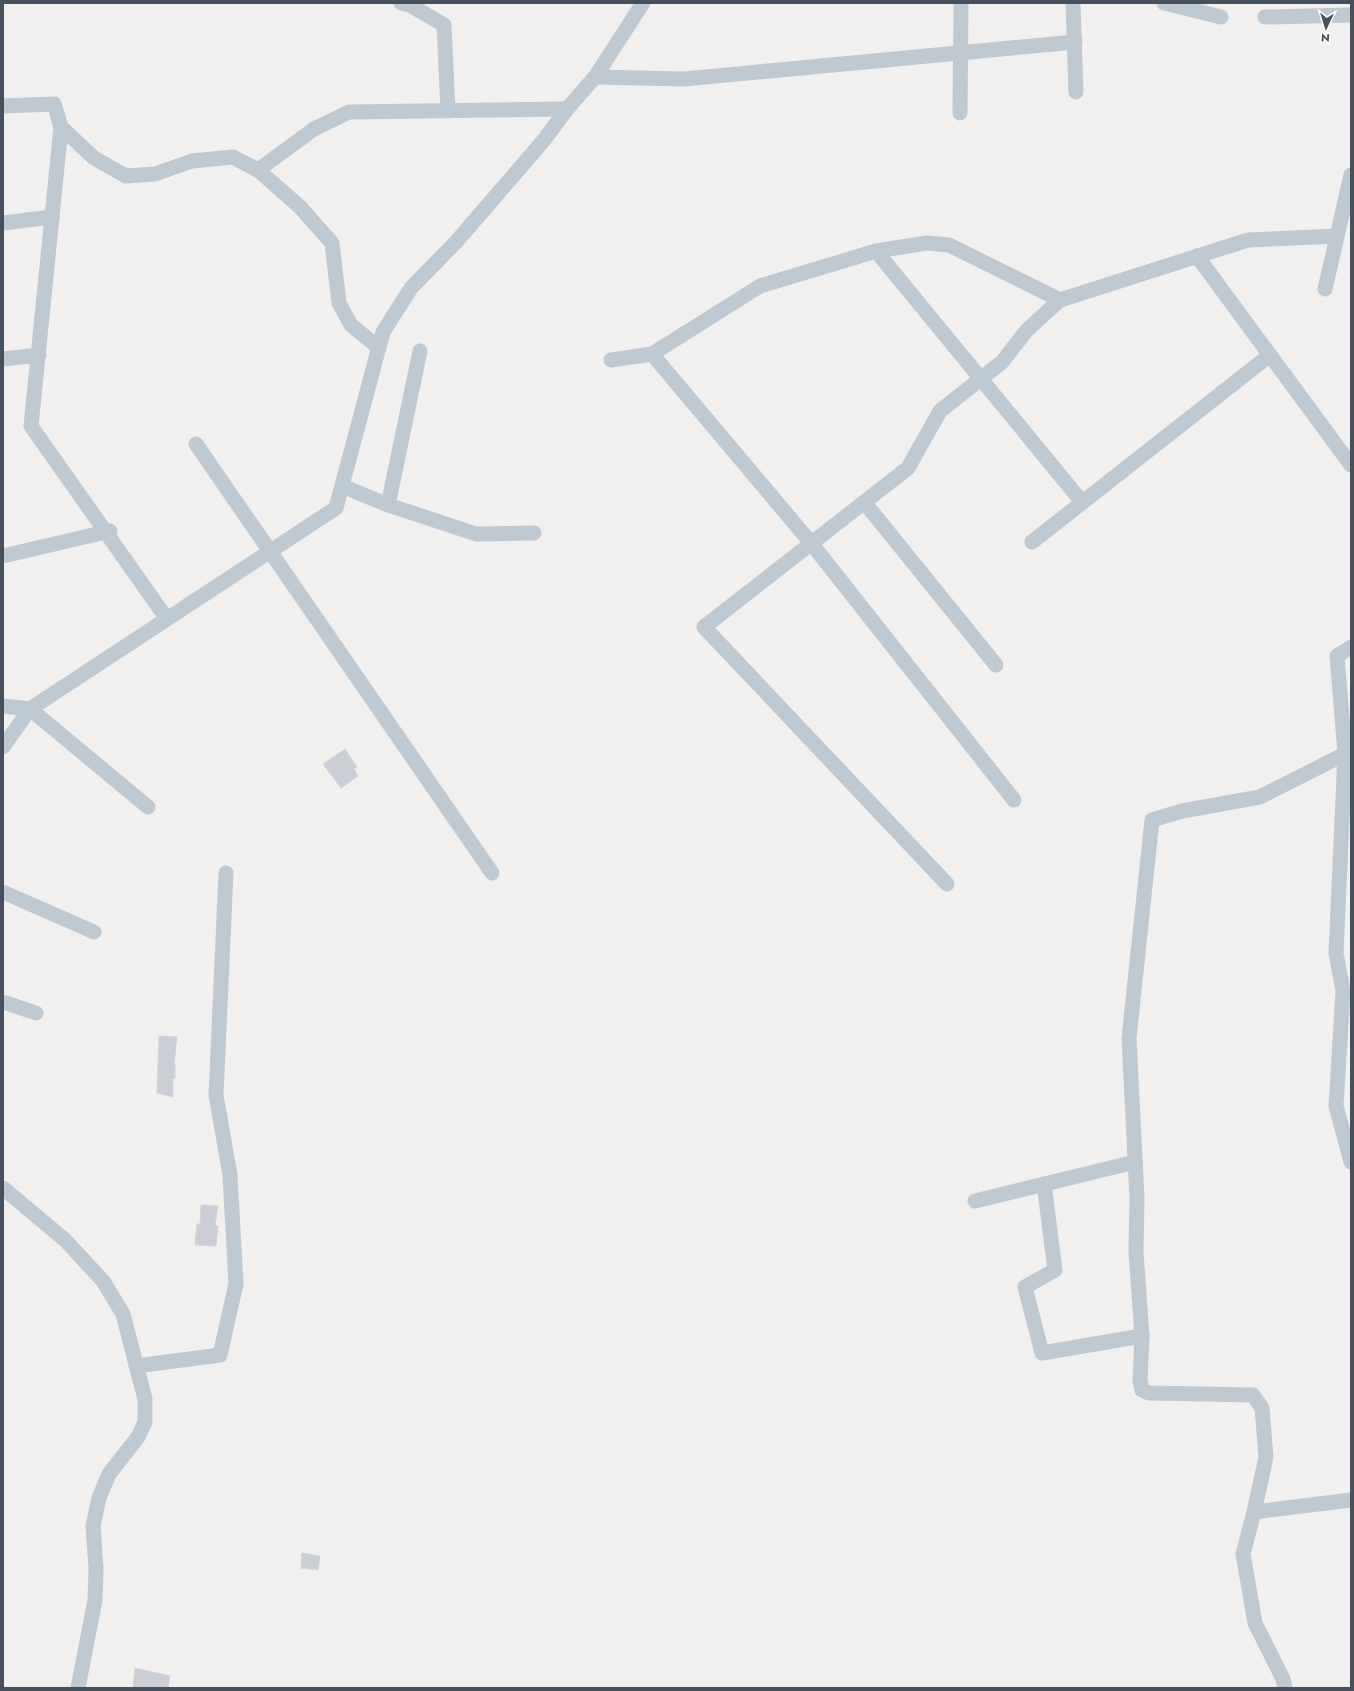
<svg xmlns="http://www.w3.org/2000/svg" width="1354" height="1691" viewBox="0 0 1354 1691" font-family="Jost,sans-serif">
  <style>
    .building { fill: #cbced4; stroke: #d3d5db }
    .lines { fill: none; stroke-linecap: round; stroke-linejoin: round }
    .street { stroke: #bfc9d1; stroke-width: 15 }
  </style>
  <rect width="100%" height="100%" fill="#f2efef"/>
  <g class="building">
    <polygon points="345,749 357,767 354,769 358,776 341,788 323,764"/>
    <polygon points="159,1036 177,1037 174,1064 175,1064 175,1079 173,1078 173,1097 157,1093"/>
    <polygon points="201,1205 218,1206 215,1226 218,1226 216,1246 195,1245 197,1224 200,1224"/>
    <polygon points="302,1553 320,1556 318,1570 301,1568"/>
    <polygon points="135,1668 170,1676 168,1688 133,1688"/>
  </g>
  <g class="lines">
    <g class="street">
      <polyline points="401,3 410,5 444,25 448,111"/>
      <polyline points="1073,3 1076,92"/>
      <polyline points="1164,3 1221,17"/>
      <polyline points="1265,17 1351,15"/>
      <polyline points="595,77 684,79 1075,42"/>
      <polyline points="3,106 54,104 61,127 31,426 167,619"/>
      <polyline points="960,113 961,3"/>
      <polyline points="61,127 94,158 126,176 155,174 192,161 233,157 258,170 300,207 332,243 339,303 351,325 379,348"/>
      <polyline points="258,170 314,129 349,112 567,109"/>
      <polyline points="3,223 52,217"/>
      <polyline points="876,251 1082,502"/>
      <polyline points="1197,256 1351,465"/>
      <polyline points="1325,289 1351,175"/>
      <polyline points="652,354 811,543 1014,800"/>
      <polyline points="3,359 39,355"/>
      <polyline points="611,360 652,354 760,286 876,251 927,243 949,245 1060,300"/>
      <polyline points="196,444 492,873"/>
      <polyline points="342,486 388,505 476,534 534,533"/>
      <polyline points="864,502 996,665"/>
      <polyline points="388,505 420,351"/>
      <polyline points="1032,542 1270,355"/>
      <polyline points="3,556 110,531"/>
      <polyline points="3,706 30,709 148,807"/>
      <polyline points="3,747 30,709 336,508 383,332 411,288 456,242 544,140 567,109 595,77 643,3"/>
      <polyline points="1345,754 1336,953 1343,991 1336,1106 1351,1162"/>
      <polyline points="947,884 704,627 908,468 940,411 1002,362 1027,330 1060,300 1248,240 1337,236"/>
      <polyline points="3,892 94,932"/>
      <polyline points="3,1002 36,1013"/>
      <polyline points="1044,1184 1055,1270 1025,1287 1042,1353 1142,1336"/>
      <polyline points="3,1188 65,1240 103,1281 123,1314 145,1399 145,1422 138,1437 109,1474 99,1498 93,1526 96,1568 95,1600 78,1688"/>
      <polyline points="975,1201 1135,1162"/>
      <polyline points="136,1366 220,1355 236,1284 230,1175 216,1095 226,873"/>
      <polyline points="1254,1512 1351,1500"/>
      <polyline points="1285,1688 1283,1679 1255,1623 1243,1554 1254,1512 1266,1457 1262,1408 1253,1395 1149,1393 1142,1390 1140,1381 1142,1336 1136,1252 1137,1199 1129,1038 1152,820 1182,811 1260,797 1345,754 1337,656 1351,647"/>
    </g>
  </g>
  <rect width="1354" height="1691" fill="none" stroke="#46515d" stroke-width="8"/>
  <g transform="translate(1326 28) rotate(184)" stroke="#ffffff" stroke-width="3" paint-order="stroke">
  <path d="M0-3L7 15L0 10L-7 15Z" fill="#46515d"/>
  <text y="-6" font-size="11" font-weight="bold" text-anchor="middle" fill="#46515d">N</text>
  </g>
</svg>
